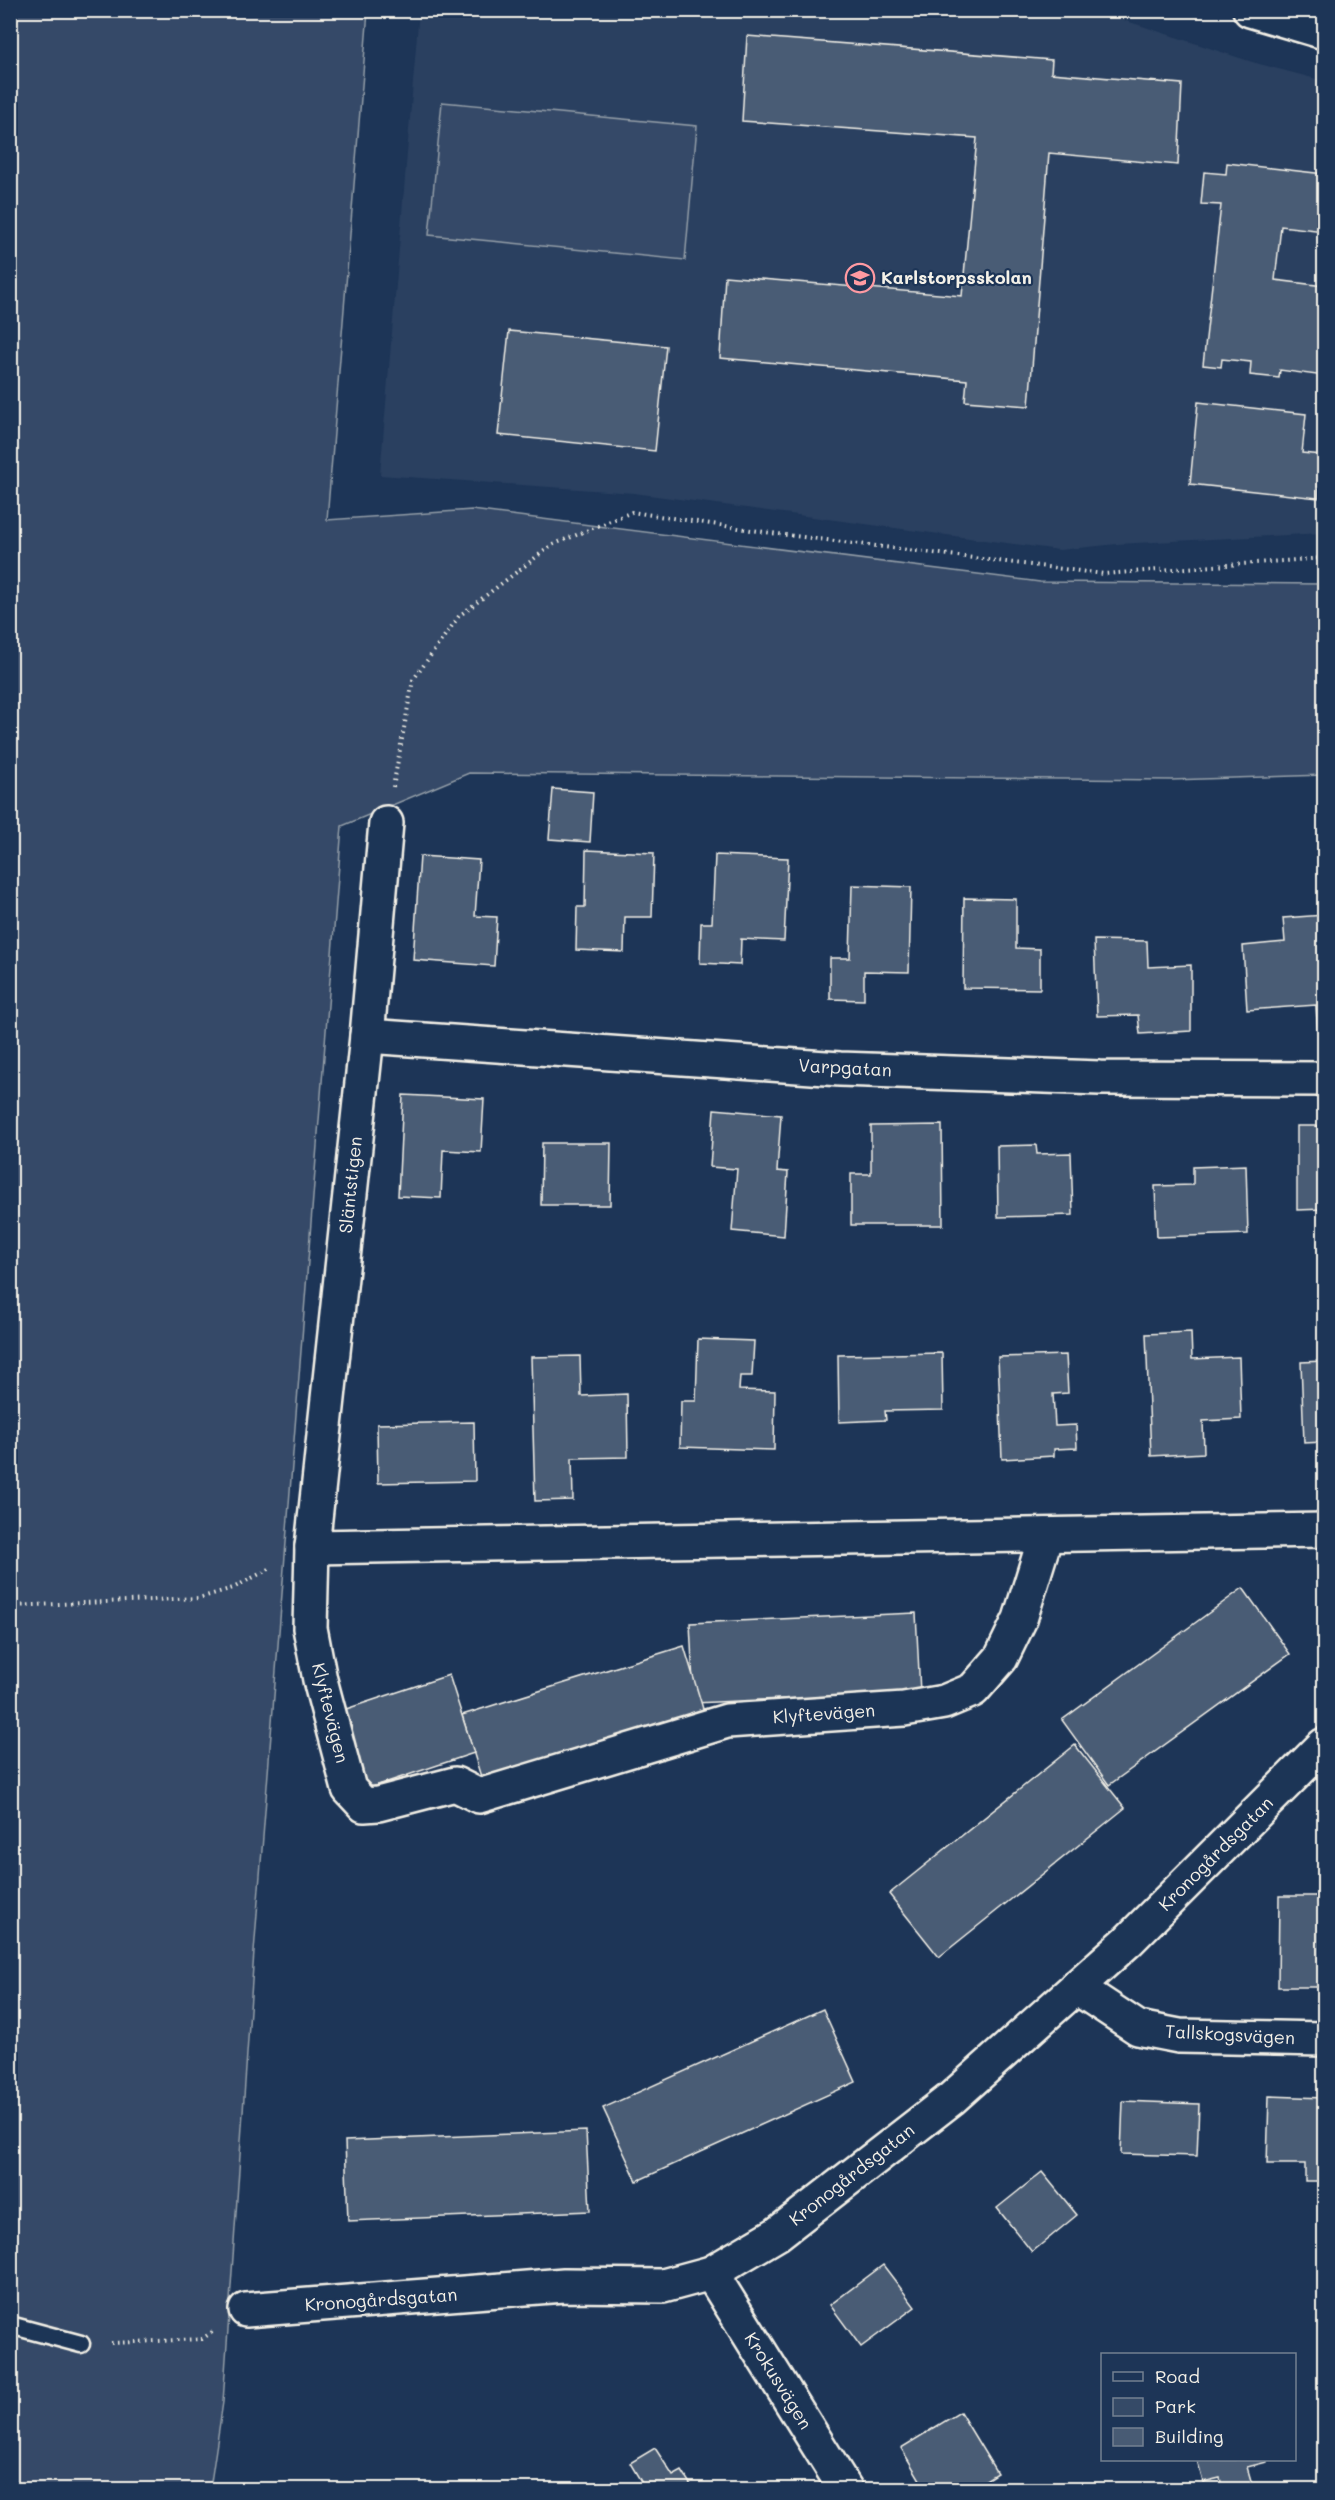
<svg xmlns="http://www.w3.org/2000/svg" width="1335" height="2500" viewBox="0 0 1335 2500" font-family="Mali,sans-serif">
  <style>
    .built { fill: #2a4060 }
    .green { fill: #354a67; stroke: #949ea8; stroke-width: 1.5 }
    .building { fill: #485b74; stroke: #f4f1e8; stroke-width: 1.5 }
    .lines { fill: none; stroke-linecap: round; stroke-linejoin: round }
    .service-casing { stroke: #f4f1e8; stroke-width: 21 }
    .minor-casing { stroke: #f4f1e8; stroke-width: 38 }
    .tertiary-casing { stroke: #f4f1e8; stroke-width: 38 }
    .path { stroke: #f4f1e8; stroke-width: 4; stroke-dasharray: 1.5 4.5; stroke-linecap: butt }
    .service { stroke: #1d3557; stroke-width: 16 }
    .minor { stroke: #1d3557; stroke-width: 33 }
    .tertiary { stroke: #1d3557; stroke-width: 33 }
    .labels { text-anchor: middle; stroke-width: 4.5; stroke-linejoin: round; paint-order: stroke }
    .poi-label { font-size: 18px; font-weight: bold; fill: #f4f1e8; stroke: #1d3557; text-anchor: start }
    .street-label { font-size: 18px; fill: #f4f1e8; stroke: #1d3557 }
  </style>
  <rect width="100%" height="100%" fill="#1d3557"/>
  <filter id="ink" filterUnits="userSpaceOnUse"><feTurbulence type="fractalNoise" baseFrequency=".0167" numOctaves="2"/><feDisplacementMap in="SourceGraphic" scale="12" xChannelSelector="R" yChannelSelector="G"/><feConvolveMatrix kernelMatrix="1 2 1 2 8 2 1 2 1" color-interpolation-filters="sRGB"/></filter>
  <g filter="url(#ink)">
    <polygon class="built" points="419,11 1096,11 1252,62 1324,81 1324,533 1117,544 1059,550 634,493 380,475"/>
    <g class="green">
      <polygon points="11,11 368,11 327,520 472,510 1040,582 1324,584 1324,775 1171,780 469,773 342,826 254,1952 223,2402 210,2489 11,2490"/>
      <polygon points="442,102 697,126 685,260 429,235"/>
    </g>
    <g class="building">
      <polygon points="747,36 1052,60 1051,73 1182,84 1178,165 1049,153 1029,406 965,401 967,380 720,358 725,276 962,296 977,138 742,121"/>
      <polygon points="1227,163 1324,174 1324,231 1281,226 1275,280 1324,286 1322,332 1324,332 1324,376 1280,370 1279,378 1250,375 1251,362 1222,359 1221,367 1203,365 1221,205 1201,204 1204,172 1226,174"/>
      <polygon points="509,331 666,346 655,451 498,435"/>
      <polygon points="1198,402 1306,414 1302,453 1322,455 1318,498 1190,484"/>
      <polygon points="553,789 593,792 590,842 549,839"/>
      <polygon points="586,850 654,853 652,917 625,917 624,952 576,950 577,907 585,907"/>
      <polygon points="715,855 788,858 784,941 741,939 740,965 700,963 701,923 712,923"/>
      <polygon points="420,856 479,860 475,916 497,917 494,966 413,960"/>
      <polygon points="852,885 911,887 909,972 864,971 864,1000 830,999 830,958 850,958"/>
      <polygon points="964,898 1016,899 1016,948 1040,949 1040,989 963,988"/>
      <polygon points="1324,915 1324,1038 1318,1039 1316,1005 1247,1010 1243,946 1285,942 1283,918"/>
      <polygon points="1094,940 1147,941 1148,967 1191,965 1191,1031 1140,1034 1138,1015 1097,1016"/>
      <polygon points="403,1095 484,1099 481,1152 443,1150 441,1198 398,1196"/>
      <polygon points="714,1109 781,1115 777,1171 788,1172 784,1236 732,1231 737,1169 710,1167"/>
      <polygon points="942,1125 943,1225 851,1225 851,1174 871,1174 871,1126"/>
      <polygon points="1297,1126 1324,1126 1324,1209 1297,1210"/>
      <polygon points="542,1143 611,1143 610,1205 541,1205"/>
      <polygon points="1036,1145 1037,1154 1071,1153 1073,1215 998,1217 997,1146"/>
      <polygon points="1246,1165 1248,1234 1157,1237 1155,1186 1193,1185 1193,1167"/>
      <polygon points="1191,1332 1192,1359 1239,1357 1241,1419 1203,1421 1204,1453 1151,1456 1146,1334"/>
      <polygon points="698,1339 754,1341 752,1376 740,1376 739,1390 775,1391 774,1450 680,1447 681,1401 696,1401"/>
      <polygon points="942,1353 943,1410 885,1411 886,1420 839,1422 838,1355"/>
      <polygon points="1066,1355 1068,1393 1053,1394 1055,1426 1076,1425 1077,1448 1054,1449 1054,1456 1002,1459 998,1357"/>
      <polygon points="580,1356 581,1396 627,1394 628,1457 572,1458 573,1500 535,1501 531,1357"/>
      <polygon points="1324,1361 1324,1442 1304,1443 1301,1362"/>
      <polygon points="474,1422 475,1481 378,1483 377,1424"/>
      <polygon points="1243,1588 1290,1654 1109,1785 1062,1720"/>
      <polygon points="916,1613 920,1693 694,1703 690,1623"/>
      <polygon points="684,1646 707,1722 485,1790 462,1715"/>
      <polygon points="449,1675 474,1753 366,1789 340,1711"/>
      <polygon points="1075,1745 1125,1808 939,1957 889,1894"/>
      <polygon points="1279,1896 1324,1896 1324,1987 1278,1987"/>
      <polygon points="823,2009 856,2082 637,2181 603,2108"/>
      <polygon points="1269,2096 1324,2098 1324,2181 1305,2181 1305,2164 1267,2164"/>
      <polygon points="1123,2101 1199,2104 1197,2156 1121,2154"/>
      <polygon points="586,2131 590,2211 348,2221 345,2141"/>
      <polygon points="1042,2172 1077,2215 1032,2252 997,2208"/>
      <polygon points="883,2265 915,2307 861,2347 830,2305"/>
      <polygon points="960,2412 997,2473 970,2490 926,2490 901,2448"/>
      <polygon points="655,2448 673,2476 682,2471 694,2490 646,2490 630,2463"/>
      <polygon points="1197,2460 1267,2460 1267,2462 1247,2467 1252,2484 1223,2490 1220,2478 1203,2482"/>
    </g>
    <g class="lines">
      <g class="service-casing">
        <polyline id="service" points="10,2325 81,2344"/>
      </g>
      <g class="minor-casing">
        <g id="minor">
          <polyline points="386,823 367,1036 312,1547 310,1628 320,1680 349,1789 364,1805 378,1804 455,1784 479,1796 727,1721 904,1709 944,1702 973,1690 1001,1658 1020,1619 1046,1535"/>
          <polyline points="367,1036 840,1069 1100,1078 1324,1079"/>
          <polyline points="312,1547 1324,1530"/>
          <polyline points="1076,1987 1138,2028 1179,2036 1324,2039"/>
          <polyline points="711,2273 846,2490"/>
          <polyline points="246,2310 564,2285 663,2286 711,2273 777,2234 951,2099 1128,1941 1324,1745"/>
        </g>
      </g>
      <g class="tertiary-casing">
        <polyline id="tertiary" points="1250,10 1324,32"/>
      </g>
      <g class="path">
        <polyline points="393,787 413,680 459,616 552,545 632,512 778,534 1104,574 1324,558"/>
        <polyline points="10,1606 199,1598 233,1588 273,1567"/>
        <polyline points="111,2343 202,2339 215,2330"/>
      </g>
      <use href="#service" class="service"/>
      <use href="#minor" class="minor"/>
      <use href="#tertiary" class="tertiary"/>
    </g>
  </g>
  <defs>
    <g id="school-ring" transform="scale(1.5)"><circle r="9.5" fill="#1d3557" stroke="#ff9aa2" stroke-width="1.5"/><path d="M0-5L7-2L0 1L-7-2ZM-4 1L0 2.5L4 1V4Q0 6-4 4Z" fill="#ff9aa2"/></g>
  </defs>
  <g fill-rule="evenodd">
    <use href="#school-ring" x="860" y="278"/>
  </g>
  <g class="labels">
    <g class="poi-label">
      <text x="881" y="284">Karlstorpsskolan</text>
    </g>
    <g class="street-label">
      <text transform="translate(845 1068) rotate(3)" y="6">Varpgatan</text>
      <text transform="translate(351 1185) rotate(-84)" y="6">Släntstigen</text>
      <text transform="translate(330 1713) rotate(76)" y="6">Klyftevägen</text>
      <text transform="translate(824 1714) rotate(-4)" y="6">Klyftevägen</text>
      <text transform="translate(1216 1854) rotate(-45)" y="6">Kronogårdsgatan</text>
      <text transform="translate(1230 2035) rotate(3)" y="6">Tallskogsvägen</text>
      <text transform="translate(852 2175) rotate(-38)" y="6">Kronogårdsgatan</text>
      <text transform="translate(381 2300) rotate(-4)" y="6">Kronogårdsgatan</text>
      <text transform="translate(778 2381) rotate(58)" y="6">Krokusvägen</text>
    </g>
  </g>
  <rect width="1335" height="2500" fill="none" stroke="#1d3557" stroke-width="36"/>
  <rect x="18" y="18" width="1299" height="2464" fill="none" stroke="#f4f1e8" stroke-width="2" filter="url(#ink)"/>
  <rect x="1101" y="2353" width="195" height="108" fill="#1d3557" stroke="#738091" stroke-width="1.5"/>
  <rect x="1113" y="2372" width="30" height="9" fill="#1d3557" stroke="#738091" stroke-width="1.5"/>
  <text x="1155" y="2383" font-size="18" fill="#f4f1e8">Road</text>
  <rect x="1113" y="2398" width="30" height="18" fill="#354a67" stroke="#738091" stroke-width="1.5"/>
  <text x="1155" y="2413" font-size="18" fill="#f4f1e8">Park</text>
  <rect x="1113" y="2428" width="30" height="18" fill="#485b74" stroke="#738091" stroke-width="1.5"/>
  <text x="1155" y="2443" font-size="18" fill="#f4f1e8">Building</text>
</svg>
